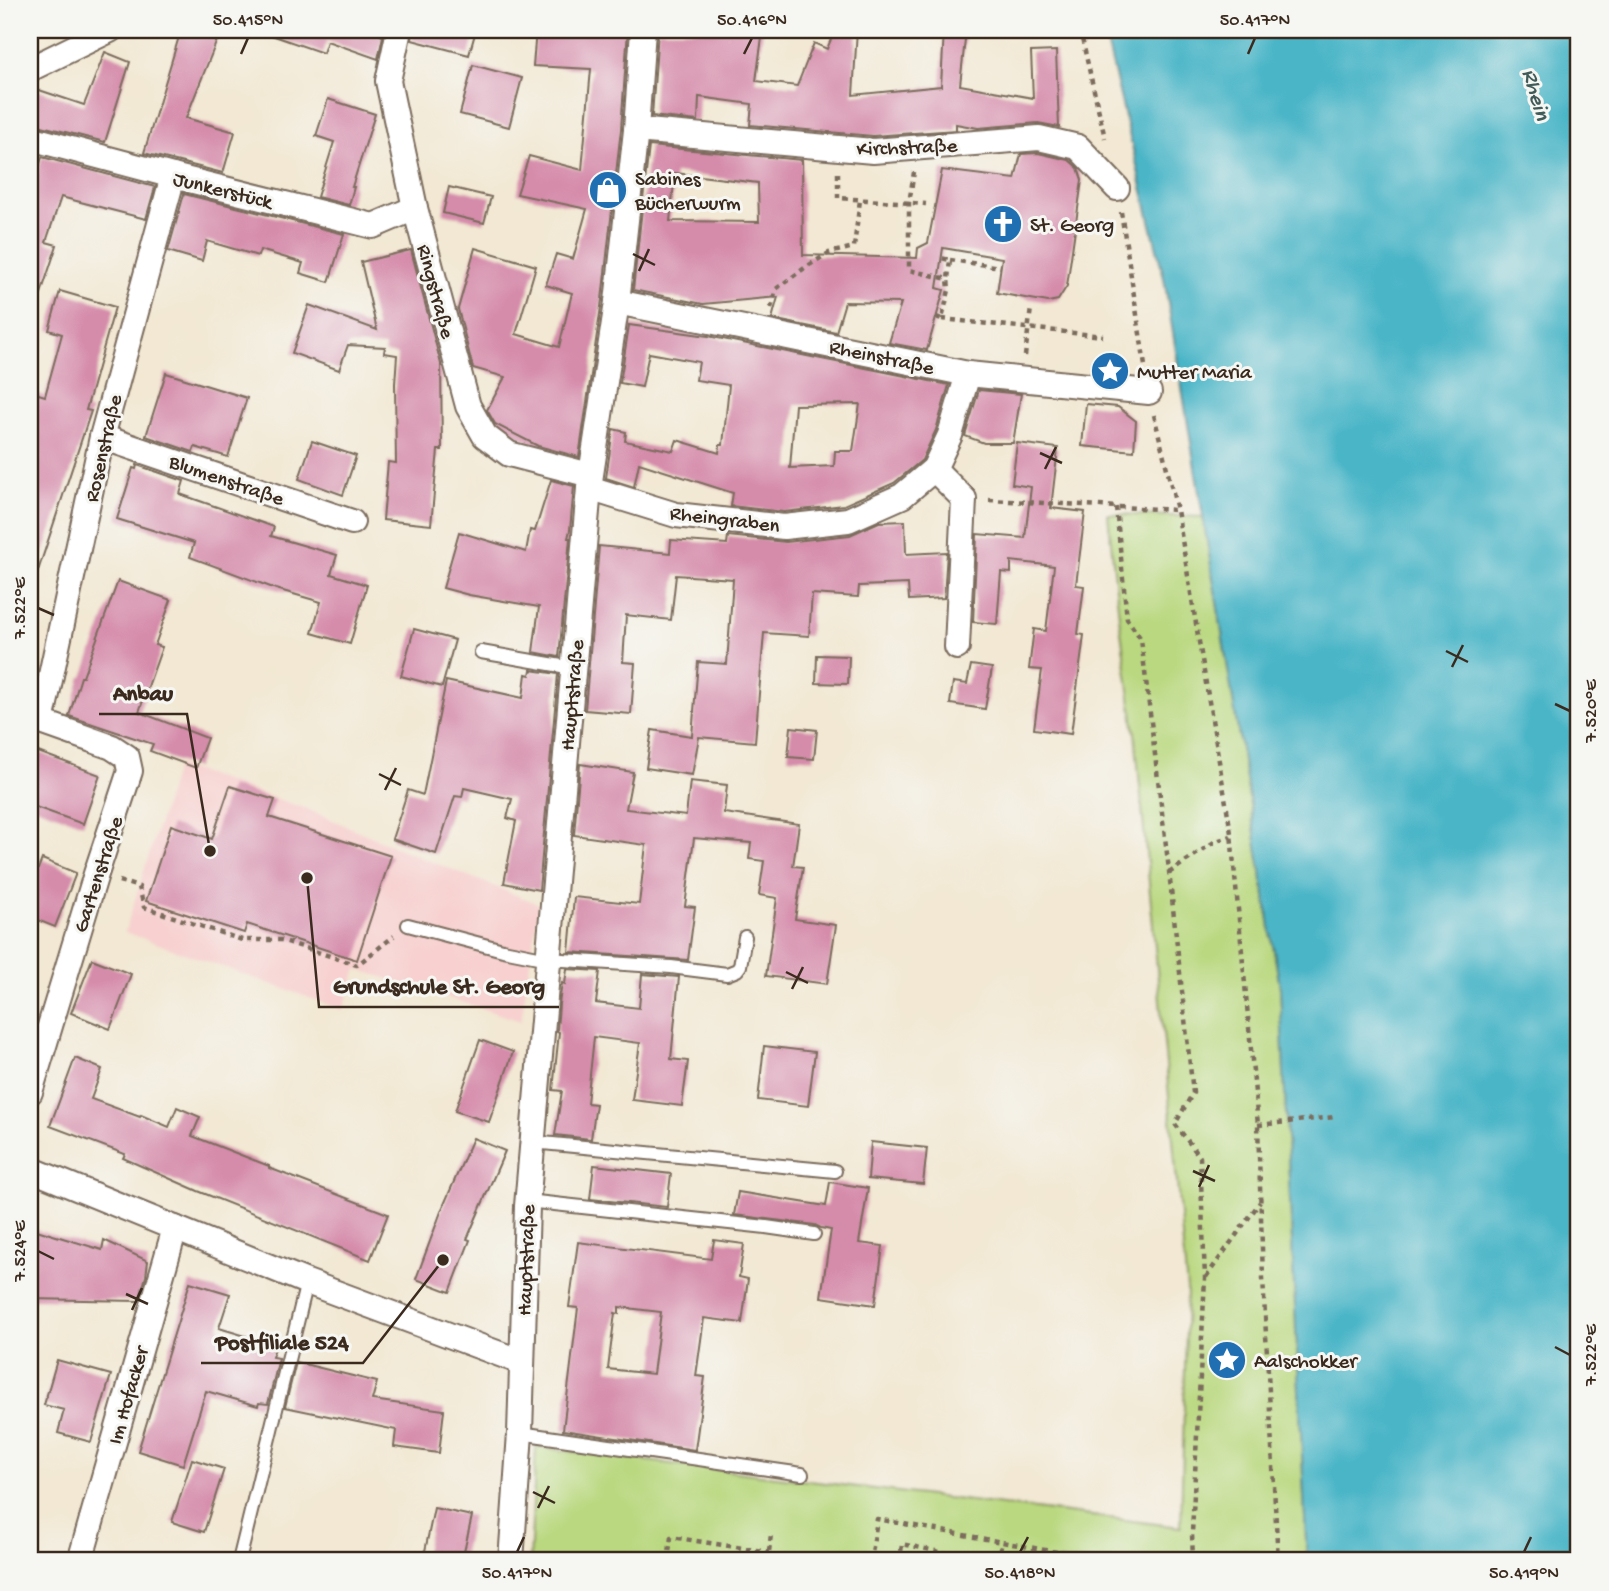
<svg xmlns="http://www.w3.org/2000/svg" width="1609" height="1591" viewBox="0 0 1609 1591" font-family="'Gochi Hand',sans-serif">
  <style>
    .built { fill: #f7d0cf }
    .green { fill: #b9d87f; stroke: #7a814e; stroke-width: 2 }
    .water { fill: #4ab5c7; stroke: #427072; stroke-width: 2 }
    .building { fill: #d58baa; fill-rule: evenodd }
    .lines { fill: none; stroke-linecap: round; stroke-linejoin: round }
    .service-casing { stroke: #7b6c5d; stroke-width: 16 }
    .minor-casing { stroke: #7b6c5d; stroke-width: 28 }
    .path { stroke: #7b6c5d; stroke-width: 4.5; stroke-dasharray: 5 5; stroke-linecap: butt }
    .service { stroke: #fff; stroke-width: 12 }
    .minor { stroke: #fff; stroke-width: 24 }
    .ticks { fill: none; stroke: #3b2a1e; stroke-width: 2.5 }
    .labels { text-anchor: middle; stroke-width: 6; stroke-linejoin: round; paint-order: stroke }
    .street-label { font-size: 21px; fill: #3b2a1e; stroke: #f6f6f2 }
    .poi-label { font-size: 21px; fill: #3b2a1e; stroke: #f6f6f2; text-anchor: start }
    .water-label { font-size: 23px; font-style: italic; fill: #405b59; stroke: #f6f6f2 }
    .leader { fill: none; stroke: #3b2a1e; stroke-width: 2.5 }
    .callout-dot { fill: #3b2a1e; stroke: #f6f6f2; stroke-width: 2.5 }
    .callout-label { font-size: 23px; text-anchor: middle; font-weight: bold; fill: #3b2a1e; stroke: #f6f6f2; stroke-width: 6; stroke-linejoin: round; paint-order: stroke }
    .neatline { fill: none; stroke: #3b2a1e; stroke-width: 2.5 }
    .ticks-label { font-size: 18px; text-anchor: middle; fill: #3b2a1e }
  </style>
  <rect width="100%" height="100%" fill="#f6f6f2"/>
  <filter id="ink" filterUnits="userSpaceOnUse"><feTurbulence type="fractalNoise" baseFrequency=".0143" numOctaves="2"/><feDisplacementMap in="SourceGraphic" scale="14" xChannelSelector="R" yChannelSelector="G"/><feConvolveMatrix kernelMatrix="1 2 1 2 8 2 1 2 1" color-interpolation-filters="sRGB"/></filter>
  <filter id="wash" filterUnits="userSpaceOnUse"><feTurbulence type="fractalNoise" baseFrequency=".00686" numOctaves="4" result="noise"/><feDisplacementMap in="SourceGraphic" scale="28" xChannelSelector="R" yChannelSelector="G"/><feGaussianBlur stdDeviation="1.57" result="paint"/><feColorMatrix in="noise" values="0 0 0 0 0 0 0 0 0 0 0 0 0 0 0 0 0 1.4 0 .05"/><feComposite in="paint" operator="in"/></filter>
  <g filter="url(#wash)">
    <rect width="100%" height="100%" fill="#f2e8d3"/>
    <polygon class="built" points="177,765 307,809 405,851 539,904 521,1021 357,969 343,1010 125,932"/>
    <polygon class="green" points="1108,514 1203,517 1280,988 1307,1561 530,1561 536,1447 1181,1527 1187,1289 1135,733 1119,617"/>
    <polygon class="water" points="1104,30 1579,30 1579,1561 1307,1561 1280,987 1164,278"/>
    <g id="blocks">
      <g class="building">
        <polygon points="181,30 221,30 186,118 235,132 223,173 144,153"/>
        <polygon points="266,30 367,30 383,36 378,59 327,41 323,53 265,33"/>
        <polygon points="413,30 476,30 469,55 412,40"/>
        <polygon points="536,30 628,30 621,129 602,300 579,457 538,446 495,424 487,410 505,377 473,368 458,309 475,248 536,266 516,334 559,347 572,293 546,285 556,254 573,259 587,209 517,194 529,156 582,170 591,69 533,66"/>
        <polygon points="658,30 763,30 756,81 797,86 814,43 827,49 835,30 857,30 853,95 941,86 944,30 966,30 960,85 1033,98 1031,52 1056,51 1059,127 1038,123 978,128 956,124 956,130 873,136 750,125 752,104 699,97 698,121 652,116"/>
        <polygon points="105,52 130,62 105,142 30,123 30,87 84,105"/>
        <polygon points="473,65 522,78 509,127 460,114"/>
        <polygon points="328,99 375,114 352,187 354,187 349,205 317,197 334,142 316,136"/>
        <path d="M649 146 802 160 803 255 917 258 918 248 928 243 942 170 1015 179 1021 154 1038 153 1069 160 1078 168 1082 180 1067 286 1058 300 1048 302 997 293 1002 258 943 248 937 288 944 290 927 350 889 343 901 303 845 302 836 332 772 319 778 297 703 304 633 290ZM675 173 758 183 759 222 670 221Z"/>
        <polygon points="42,157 155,187 146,219 61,197 46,242 57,245 34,315 30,315 30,196"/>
        <polygon points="449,187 491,197 484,223 443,213"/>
        <polygon points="184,194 344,234 329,282 300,273 303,263 260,250 258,256 207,241 202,261 168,251"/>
        <polygon points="411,250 441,364 442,450 438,450 431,525 383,520 388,462 396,463 395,384 397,355 384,353 385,347 348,345 339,370 292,353 309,305 377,330 361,262"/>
        <polygon points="60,291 115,307 86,410 91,411 34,583 30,582 30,409 35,393 45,396 62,334 49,330"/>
        <path d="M629 325 708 336 949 385 936 430 922 460 894 483 844 505 784 512 731 506 733 493 639 463 634 487 606 478 613 429 626 432 625 441 673 451 677 440 719 453 720 445H723L729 385 696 380 699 362 649 353 642 387 620 383ZM860 404 853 451H835L834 466 790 468 795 405Z"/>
        <polygon points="166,373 247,398 228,457 195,447 193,452 146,436"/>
        <polygon points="979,390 1021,394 1013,443 984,443 965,436"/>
        <polygon points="1086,404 1118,407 1136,421 1134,451 1082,446"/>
        <polygon points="312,441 356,456 343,495 299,479"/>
        <polygon points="1017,443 1058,448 1051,508 1085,512 1076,585 1084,586 1078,634 1084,635 1071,734 1034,729 1042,670 1029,669 1034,629 1046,631 1054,566 1011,561 1011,573 1001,572 997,624 973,622 977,534 1025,538 1031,487 1012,484"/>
        <polygon points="137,465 184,481 180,494 274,527 271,536 337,555 331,574 367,585 350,644 312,633 321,602 276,589 190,557 194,543 117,519 133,468 136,469"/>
        <polygon points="551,480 574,486 570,530 568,538 570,538 559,657 533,652 539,607 469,595 443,588 459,532 526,552 530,530 535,531"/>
        <polygon points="905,521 906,554 947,552 944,598 909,600 908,584 859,586 858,597 812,594 809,636 764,633 755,742 699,737 692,775 646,768 652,730 692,736 698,662 727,664 733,579 676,575 671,620 626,615 623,662 635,663 631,714 585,710 599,546 670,553 671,540 727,544 728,536 786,542 850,535 879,522"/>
        <polygon points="118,581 171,600 155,645 162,647 139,712 207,738 196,768 150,751 153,744 69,716 81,677 83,677"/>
        <polygon points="414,629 455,640 442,687 401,676"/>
        <polygon points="817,655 849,656 848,684 816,683"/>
        <polygon points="971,665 992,668 985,709 950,704 953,682 967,684"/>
        <polygon points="531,670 558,674 539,890 504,883 516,821 507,818 512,799 464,788 462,797 455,796 436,854 392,839 408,790 423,795 446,681 523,698 526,674 530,675"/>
        <polygon points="791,727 817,730 814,759 788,757"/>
        <polygon points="30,749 100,775 83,824 30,805"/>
        <polygon points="580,764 633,772 626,809 686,816 690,781 727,785 724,813 799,824 793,866 803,867 795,919 836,925 827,984 766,976 777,898 759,895 764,861 749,859 751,843 694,838 685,906 695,907 688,960 569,952 574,897 639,904 646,845 574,835"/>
        <polygon points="230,786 275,800 269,817 391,856 357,960 247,924 244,933 146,901 171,825 212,839"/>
        <polygon points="42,859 76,873 55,927 30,917 30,890"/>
        <polygon points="92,959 131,974 110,1029 71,1013"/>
        <polygon points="567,969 600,971 596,1003 639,1008 642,974 679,977 671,1059 688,1061 682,1106 632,1100 640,1043 594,1037 587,1103 596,1104 591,1139 555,1135 562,1091 553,1090 559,1032 557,1031 559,1004 562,983 565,984"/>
        <polygon points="480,1040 513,1052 489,1122 455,1111"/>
        <polygon points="764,1046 815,1052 808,1106 758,1100"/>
        <polygon points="75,1058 102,1069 91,1099 140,1117 141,1115 169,1127 177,1107 200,1117 192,1136 269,1166 269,1168 388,1214 370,1260 198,1191 123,1158 125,1154 50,1126"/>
        <polygon points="473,1138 505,1151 467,1239 470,1240 450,1292 416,1279 442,1209"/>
        <polygon points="871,1142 927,1148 923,1184 868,1179"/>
        <polygon points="594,1165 671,1174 667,1207 590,1199"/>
        <polygon points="830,1182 868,1188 859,1243 883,1246 875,1305 821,1297 831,1230 821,1228 815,1225 734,1215 738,1192 826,1206"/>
        <polygon points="30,1228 102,1250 104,1240 148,1261 146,1276 139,1301 30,1299"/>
        <path d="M714 1240 744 1244 739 1277 748 1279 742 1323 704 1318 696 1376 705 1377 695 1450 563 1430 578 1308 569 1307 578 1242 711 1259ZM619 1307 661 1312 653 1374 608 1369 615 1313 619 1314Z"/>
        <polygon points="190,1282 230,1294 219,1328 276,1345 272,1357 279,1358 268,1404 259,1403 258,1406 206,1391 183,1465 138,1451"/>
        <polygon points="57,1360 111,1375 91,1442 58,1433 64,1410 44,1405"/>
        <polygon points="296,1362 377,1382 372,1400 444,1410 439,1453 394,1447 396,1430 285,1407"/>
        <polygon points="192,1459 224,1469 204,1532 172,1522"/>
        <polygon points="434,1508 472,1516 462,1561 449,1561 424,1556"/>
      </g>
    </g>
  </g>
  <g filter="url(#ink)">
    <use href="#blocks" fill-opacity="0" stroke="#7b6c5d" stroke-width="2"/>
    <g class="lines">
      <g class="service-casing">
        <g id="service">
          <polyline points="481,652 573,668"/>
          <polyline points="408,925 503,950 548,959 671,967 727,974 737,970 740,966 745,937"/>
          <polyline points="532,1142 835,1171"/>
          <polyline points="527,1201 766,1227 814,1234"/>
          <polyline points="520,1433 802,1474"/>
          <polyline points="239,1561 307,1282"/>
        </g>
      </g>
      <g class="minor-casing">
        <g id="minor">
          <polyline points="399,30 388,81 415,208 468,406 485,436 509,454 590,475"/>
          <polyline points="30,69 110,30"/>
          <polyline points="636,130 873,151 1039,138 1078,147 1117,188"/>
          <polyline points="30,138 173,176 373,226 415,208"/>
          <polyline points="617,302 968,374 1149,392"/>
          <polyline points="102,437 352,522"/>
          <polyline points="934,469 964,499 957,647"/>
          <polyline points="589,488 676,515 784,527 848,520 902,496 934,469 950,435 968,374"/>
          <polyline points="30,718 112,747 127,757 130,771 96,874 30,1092"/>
          <polyline points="41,722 102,437 173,176"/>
          <polyline points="30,1169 307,1282 521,1362"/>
          <polyline points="80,1561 175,1228"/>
          <polyline points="511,1561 520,1433 527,1206 589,488 617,302 636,130 643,30"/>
        </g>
      </g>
      <g class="path">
        <polyline points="1080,30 1105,138"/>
        <polyline points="914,172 909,203 909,270 948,279 950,260 941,258"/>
        <polyline points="838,173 838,198 926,204"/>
        <polyline points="1121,212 1145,366"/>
        <polyline points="950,260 1001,267"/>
        <polyline points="771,308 776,289 806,267 829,253 854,247 860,200"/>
        <polyline points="936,317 942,319 949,290 948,279"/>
        <polyline points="942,319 1103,336"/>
        <polyline points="1025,356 1031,308"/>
        <polyline points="1154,415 1177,510 1231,833 1258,1125 1263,1278 1278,1561"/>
        <polyline points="989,500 1176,510"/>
        <polyline points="1116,507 1127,619 1141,639 1168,862 1193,1093 1175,1124 1200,1157 1205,1278 1192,1533 1193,1561"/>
        <polyline points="1169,873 1214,842 1231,836"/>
        <polyline points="119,881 139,887 144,907 242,940 281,940 357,965 394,936"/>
        <polyline points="1258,1125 1335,1117"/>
        <polyline points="1206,1277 1260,1202"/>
        <polyline points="668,1561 671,1537 769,1552"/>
        <polyline points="768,1561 771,1534"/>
        <polyline points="871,1561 877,1519 1105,1561"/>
        <polyline points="900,1561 902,1544 984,1561"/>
        <polyline points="998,1561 1002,1542"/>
      </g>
      <use href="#service" class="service"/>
      <use href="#minor" class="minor"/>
    </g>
  </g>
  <path class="ticks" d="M241 54 248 38M744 54 752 38M1248 54 1255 38M633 254 655 265M639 271 649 249M1040 453 1062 463M1045 469 1056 447M38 608 54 615M1446 651 1468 662M1452 667 1463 645M1555 704 1570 711M379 774 401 785M385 790 396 768M786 972 808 983M792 989 803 967M1193 1171 1215 1181M1199 1187 1209 1165M38 1251 54 1259M126 1294 148 1304M132 1310 142 1288M1555 1347 1570 1355M533 1492 555 1503M538 1508 549 1486M517 1552 524 1537M1020 1552 1028 1537M1524 1552 1531 1537"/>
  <defs>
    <g id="shop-disc" transform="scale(2.0125)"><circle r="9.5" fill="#1f6fb2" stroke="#f6f6f2"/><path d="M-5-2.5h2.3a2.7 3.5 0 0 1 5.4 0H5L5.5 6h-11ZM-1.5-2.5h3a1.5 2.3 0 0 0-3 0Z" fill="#fff"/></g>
    <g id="church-disc" transform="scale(2.0125)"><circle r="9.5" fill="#1f6fb2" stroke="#f6f6f2"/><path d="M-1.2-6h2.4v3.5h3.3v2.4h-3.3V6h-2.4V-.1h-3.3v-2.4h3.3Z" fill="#fff"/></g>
    <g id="sight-disc" transform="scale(2.0125)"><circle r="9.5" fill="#1f6fb2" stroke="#f6f6f2"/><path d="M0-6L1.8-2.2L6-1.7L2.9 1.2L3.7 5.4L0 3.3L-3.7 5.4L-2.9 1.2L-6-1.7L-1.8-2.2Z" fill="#fff"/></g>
  </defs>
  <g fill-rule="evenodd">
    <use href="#shop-disc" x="608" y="190"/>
    <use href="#church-disc" x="1003" y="224"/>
    <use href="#sight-disc" x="1110" y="371"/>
    <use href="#sight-disc" x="1227" y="1360"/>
  </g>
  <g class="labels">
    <g class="street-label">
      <text transform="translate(907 146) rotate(-2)" y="7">Kirchstraße</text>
      <text transform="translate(223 189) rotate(14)" y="7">Junkerstück</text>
      <text transform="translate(437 291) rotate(75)" y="7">Ringstraße</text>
      <text transform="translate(882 356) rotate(12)" y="7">Rheinstraße</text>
      <text transform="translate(102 448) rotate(-77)" y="7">Rosenstraße</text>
      <text transform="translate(227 479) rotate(19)" y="7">Blumenstraße</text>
      <text transform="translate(725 518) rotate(7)" y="7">Rheingraben</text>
      <text transform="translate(571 695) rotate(-85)" y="7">Hauptstraße</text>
      <text transform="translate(97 874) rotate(-72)" y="7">Gartenstraße</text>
      <text transform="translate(525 1260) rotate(-88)" y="7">Hauptstraße</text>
      <text transform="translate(127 1395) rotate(-74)" y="7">Im Hofacker</text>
    </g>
    <g class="poi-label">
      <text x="635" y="185">Sabines<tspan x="635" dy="24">Bücherwurm</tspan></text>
      <text x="1030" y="231">St. Georg</text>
      <text x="1137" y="378">Mutter Maria</text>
      <text x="1254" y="1367">Aalschokker</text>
    </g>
    <g class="water-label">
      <text transform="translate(1538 94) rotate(74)" y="8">Rhein</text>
    </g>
  </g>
  <path class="leader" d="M210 851L187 714H99M307 878L319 1007H559M443 1260L363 1363H201"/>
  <g class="callout-dot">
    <circle cx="210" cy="851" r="7"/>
    <circle cx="307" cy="878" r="7"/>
    <circle cx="443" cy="1260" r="7"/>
  </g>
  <g class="callout-label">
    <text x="143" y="700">Anbau</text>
    <text x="439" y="993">Grundschule St. Georg</text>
    <text x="282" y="1349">Postfiliale 524</text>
  </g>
  <rect width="1609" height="1591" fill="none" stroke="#f6f6f2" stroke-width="77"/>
  <rect x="38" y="38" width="1532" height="1514" class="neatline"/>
  <g class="ticks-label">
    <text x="248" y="25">50.415°N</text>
    <text x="752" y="25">50.416°N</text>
    <text x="1255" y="25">50.417°N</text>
    <text transform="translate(19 608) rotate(-90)" y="6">7.522°E</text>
    <text transform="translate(1590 711) rotate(-90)" y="6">7.520°E</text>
    <text transform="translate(19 1251) rotate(-90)" y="6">7.524°E</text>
    <text transform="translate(1590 1355) rotate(-90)" y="6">7.522°E</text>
    <text x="517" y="1578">50.417°N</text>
    <text x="1020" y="1578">50.418°N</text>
    <text x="1524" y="1578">50.419°N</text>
  </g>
</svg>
